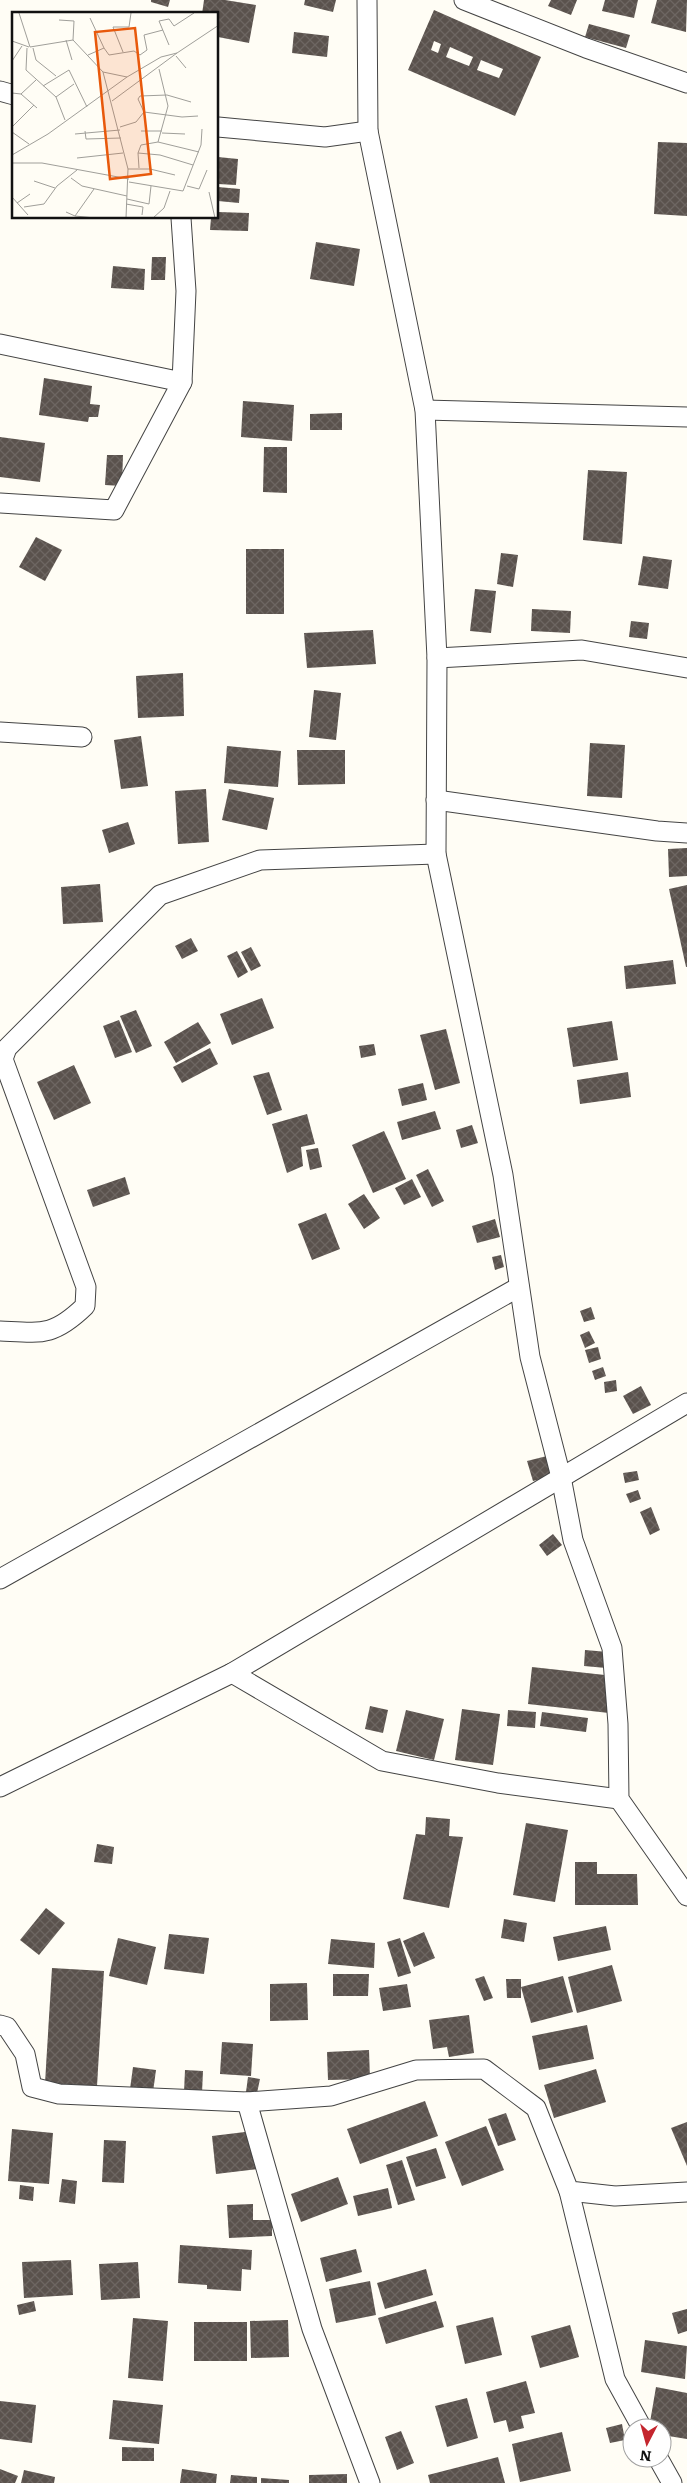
<svg xmlns="http://www.w3.org/2000/svg" width="687" height="2483" viewBox="0 0 687 2483" font-family="Literata,serif">
  <style>
    .building { fill: url(#building-cross-hatch); fill-rule: evenodd }
    .lines { fill: none; stroke-linecap: round; stroke-linejoin: round }
    .street-casing { stroke: #444; stroke-width: 21 }
    .street { stroke: #fff; stroke-width: 19 }
    .inset-road { fill: none; stroke: #a09f9a; stroke-width: 1 }
    .view { fill: #e8590c; fill-opacity: 0.15; stroke: #e8590c; stroke-width: 2.5 }
    .inset-edge { fill: none; stroke: #111; stroke-width: 2.5 }
  </style>
  <defs>
    <pattern id="building-cross-hatch" width="8" height="8" patternUnits="userSpaceOnUse" patternTransform="scale(1.25)"><rect width="8" height="8" fill="#5a524d"/><path d="M0 0l8 8M0 8l8-8" fill="none" stroke="#6d6662"/></pattern>
  </defs>
  <rect width="100%" height="100%" fill="#fffdf5"/>
  <g class="building">
    <polygon points="151,0 170,0 168,7 151,2"/>
    <polygon points="204,0 225,0 256,5 249,43 218,37 218,14 202,14"/>
    <polygon points="305,0 336,0 333,12 304,5"/>
    <polygon points="551,0 577,0 571,15 548,6"/>
    <polygon points="605,0 638,0 634,18 602,11"/>
    <polygon points="657,0 687,0 686,32 651,23"/>
    <path d="M434 10 541 57 515 116 408 70ZM434 41 441 44 438 53 431 50ZM450 47 473 57 469 66 446 57ZM481 60 503 69 499 78 477 70Z"/>
    <polygon points="589,24 630,35 626,48 585,37"/>
    <polygon points="294,32 329,36 327,57 292,53"/>
    <polygon points="658,142 687,143 687,216 654,214"/>
    <polygon points="218,157 238,159 236,185 218,184"/>
    <polygon points="218,187 240,189 239,203 218,201"/>
    <polygon points="218,212 249,213 248,231 210,230 211,218 218,218"/>
    <polygon points="316,242 360,249 354,286 310,279"/>
    <polygon points="152,257 166,257 165,280 151,280"/>
    <polygon points="113,266 145,269 144,290 111,288"/>
    <polygon points="44,378 92,386 90,404 100,405 98,417 89,417 88,422 39,415"/>
    <polygon points="243,401 294,405 292,441 241,437"/>
    <polygon points="342,413 342,430 310,430 310,414"/>
    <polygon points="0,437 45,443 40,482 0,477"/>
    <polygon points="264,447 287,447 287,493 263,492"/>
    <polygon points="107,455 123,455 122,486 105,485"/>
    <polygon points="588,470 627,472 622,544 583,540"/>
    <polygon points="36,537 62,550 45,581 19,567"/>
    <rect x="246" y="549" width="38" height="65"/>
    <polygon points="501,553 518,555 513,587 497,584"/>
    <polygon points="643,556 672,560 668,589 638,585"/>
    <polygon points="475,589 496,591 491,633 470,631"/>
    <polygon points="532,609 571,611 570,633 531,631"/>
    <polygon points="631,621 649,623 647,639 629,637"/>
    <polygon points="373,630 376,664 307,668 304,633"/>
    <polygon points="183,673 184,716 138,718 136,676"/>
    <polygon points="314,690 341,693 336,740 309,737"/>
    <polygon points="141,736 148,786 121,789 114,740"/>
    <polygon points="590,743 625,745 622,798 587,796"/>
    <polygon points="227,746 281,751 278,787 224,783"/>
    <polygon points="297,750 345,750 345,784 298,785"/>
    <polygon points="206,789 209,842 178,844 175,791"/>
    <polygon points="229,789 274,798 267,830 222,820"/>
    <polygon points="128,822 135,844 109,853 102,830"/>
    <polygon points="687,848 687,876 669,877 668,849"/>
    <polygon points="100,884 103,922 63,924 61,887"/>
    <polygon points="687,885 687,967 686,967 669,889"/>
    <polygon points="191,938 198,951 182,959 175,946"/>
    <polygon points="251,947 261,966 251,971 241,952"/>
    <polygon points="237,951 248,972 238,978 227,956"/>
    <polygon points="673,960 676,984 626,989 624,966"/>
    <polygon points="262,998 274,1028 232,1045 220,1014"/>
    <polygon points="136,1010 152,1046 136,1053 120,1016"/>
    <polygon points="119,1020 132,1052 115,1058 103,1026"/>
    <polygon points="612,1021 618,1060 573,1067 567,1028"/>
    <polygon points="198,1022 211,1043 176,1063 164,1042"/>
    <polygon points="446,1029 460,1083 435,1090 420,1035"/>
    <polygon points="374,1044 376,1055 361,1058 359,1046"/>
    <polygon points="210,1048 218,1064 182,1083 173,1067"/>
    <polygon points="74,1065 91,1103 54,1120 37,1082"/>
    <polygon points="269,1072 282,1110 267,1115 253,1076"/>
    <polygon points="628,1072 631,1097 580,1104 577,1080"/>
    <polygon points="423,1083 427,1100 402,1106 398,1089"/>
    <polygon points="435,1111 441,1129 402,1140 397,1122"/>
    <polygon points="307,1114 315,1144 301,1147 303,1166 287,1173 272,1124"/>
    <polygon points="472,1125 478,1143 461,1148 456,1130"/>
    <polygon points="384,1131 406,1179 373,1193 352,1145"/>
    <polygon points="318,1148 322,1167 310,1170 306,1150"/>
    <polygon points="428,1169 444,1201 432,1207 416,1175"/>
    <polygon points="125,1177 130,1194 93,1207 87,1190"/>
    <polygon points="412,1179 421,1197 404,1205 395,1188"/>
    <polygon points="364,1194 380,1218 364,1229 348,1204"/>
    <polygon points="326,1213 340,1249 312,1260 298,1224"/>
    <polygon points="495,1219 500,1237 477,1243 472,1226"/>
    <polygon points="501,1255 504,1267 495,1270 492,1257"/>
    <polygon points="591,1307 595,1319 584,1322 580,1311"/>
    <polygon points="589,1331 595,1343 585,1348 580,1335"/>
    <polygon points="598,1347 601,1359 589,1363 585,1350"/>
    <polygon points="603,1367 606,1376 595,1380 592,1371"/>
    <polygon points="616,1380 617,1391 605,1393 604,1382"/>
    <polygon points="641,1386 651,1405 633,1414 623,1396"/>
    <polygon points="551,1455 557,1475 533,1481 527,1461"/>
    <polygon points="637,1471 639,1480 625,1483 623,1473"/>
    <polygon points="638,1490 641,1499 630,1503 626,1494"/>
    <polygon points="651,1507 660,1530 650,1535 640,1512"/>
    <polygon points="553,1534 562,1545 547,1556 539,1545"/>
    <polygon points="585,1650 608,1652 606,1668 584,1666"/>
    <polygon points="532,1667 614,1676 609,1713 528,1704"/>
    <polygon points="370,1706 388,1710 383,1733 365,1729"/>
    <polygon points="462,1709 500,1714 493,1765 455,1760"/>
    <polygon points="406,1710 444,1719 434,1760 396,1751"/>
    <polygon points="508,1710 536,1712 535,1728 507,1726"/>
    <polygon points="542,1712 588,1718 586,1732 540,1726"/>
    <polygon points="426,1817 450,1819 449,1836 463,1837 449,1908 403,1899 416,1834 425,1835"/>
    <polygon points="526,1823 568,1830 555,1902 513,1895"/>
    <polygon points="97,1844 114,1847 112,1864 94,1862"/>
    <polygon points="575,1862 597,1862 597,1874 637,1874 638,1905 575,1905"/>
    <polygon points="46,1908 65,1923 39,1955 20,1940"/>
    <polygon points="504,1919 527,1923 524,1942 501,1938"/>
    <polygon points="606,1926 611,1950 558,1961 553,1937"/>
    <polygon points="424,1932 435,1958 414,1967 403,1941"/>
    <polygon points="169,1934 209,1938 204,1974 164,1969"/>
    <polygon points="118,1938 156,1947 147,1985 109,1976"/>
    <polygon points="400,1938 411,1973 398,1977 387,1942"/>
    <polygon points="331,1939 375,1943 374,1968 328,1964"/>
    <polygon points="612,1965 622,2001 577,2013 568,1977"/>
    <polygon points="52,1968 104,1971 97,2086 45,2083"/>
    <polygon points="333,1974 369,1974 368,1996 333,1996"/>
    <polygon points="484,1976 493,1998 484,2001 475,1979"/>
    <polygon points="563,1976 573,2012 531,2023 521,1987"/>
    <polygon points="506,1979 521,1979 521,1998 507,1998"/>
    <polygon points="307,1983 308,2020 270,2021 270,1984"/>
    <polygon points="407,1984 411,2007 383,2011 379,1988"/>
    <polygon points="469,2015 474,2053 449,2057 447,2047 433,2049 429,2020"/>
    <polygon points="587,2025 594,2059 539,2070 532,2036"/>
    <polygon points="222,2042 253,2044 251,2076 220,2074"/>
    <polygon points="369,2050 370,2079 328,2080 327,2052"/>
    <polygon points="133,2067 156,2070 153,2092 130,2089"/>
    <polygon points="596,2069 606,2102 554,2118 544,2085"/>
    <polygon points="185,2070 203,2071 202,2093 184,2092"/>
    <polygon points="248,2077 260,2079 257,2093 246,2092"/>
    <polygon points="425,2101 438,2136 360,2164 347,2129"/>
    <polygon points="506,2113 516,2140 498,2146 488,2119"/>
    <polygon points="687,2122 687,2166 671,2128"/>
    <polygon points="486,2126 504,2170 462,2186 445,2142"/>
    <polygon points="12,2129 53,2133 49,2184 8,2181"/>
    <polygon points="253,2131 258,2169 216,2174 212,2136"/>
    <polygon points="104,2140 126,2141 124,2183 102,2182"/>
    <polygon points="436,2148 446,2178 416,2187 406,2157"/>
    <polygon points="402,2160 415,2200 398,2205 386,2165"/>
    <polygon points="338,2177 348,2204 301,2222 291,2194"/>
    <polygon points="62,2179 77,2181 75,2204 59,2202"/>
    <polygon points="20,2185 34,2187 33,2201 19,2199"/>
    <polygon points="388,2188 392,2208 358,2216 353,2196"/>
    <polygon points="253,2204 253,2220 272,2220 272,2236 229,2238 227,2205"/>
    <polygon points="180,2245 252,2250 251,2270 242,2269 241,2291 207,2289 207,2285 178,2283"/>
    <polygon points="356,2249 362,2272 326,2282 320,2258"/>
    <polygon points="71,2260 73,2295 24,2298 22,2262"/>
    <polygon points="138,2262 140,2298 101,2300 99,2264"/>
    <polygon points="426,2269 433,2295 385,2309 377,2283"/>
    <polygon points="370,2281 376,2315 336,2323 329,2289"/>
    <polygon points="34,2301 36,2311 19,2315 17,2305"/>
    <polygon points="436,2301 444,2327 386,2344 378,2318"/>
    <polygon points="687,2309 687,2331 678,2334 672,2313"/>
    <polygon points="493,2317 502,2355 465,2364 456,2326"/>
    <polygon points="133,2318 168,2321 163,2381 128,2378"/>
    <polygon points="288,2320 289,2357 251,2358 250,2321"/>
    <rect x="194" y="2322" width="53" height="39"/>
    <polygon points="570,2325 579,2357 540,2368 531,2336"/>
    <polygon points="645,2340 687,2346 685,2379 641,2372"/>
    <polygon points="526,2381 535,2413 521,2416 524,2428 509,2432 506,2420 494,2423 486,2392"/>
    <polygon points="656,2387 687,2393 687,2439 662,2435 662,2428 649,2428"/>
    <polygon points="467,2398 478,2438 447,2447 435,2406"/>
    <polygon points="113,2400 163,2405 159,2444 109,2439"/>
    <polygon points="0,2401 36,2405 32,2443 0,2439"/>
    <polygon points="622,2424 625,2440 610,2443 606,2428"/>
    <polygon points="401,2431 414,2463 397,2470 385,2437"/>
    <polygon points="562,2432 571,2471 520,2482 512,2444"/>
    <polygon points="122,2447 154,2448 154,2461 122,2461"/>
    <polygon points="498,2457 505,2483 430,2483 428,2475"/>
    <polygon points="0,2469 18,2476 15,2483 0,2483"/>
    <polygon points="182,2469 217,2474 216,2483 180,2483"/>
    <polygon points="24,2470 55,2477 54,2483 21,2483"/>
    <polygon points="347,2474 347,2483 309,2483 309,2475"/>
    <polygon points="231,2475 257,2477 257,2483 230,2483"/>
    <polygon points="261,2478 289,2480 289,2483 261,2483"/>
  </g>
  <g class="lines">
    <g class="street-casing">
      <g id="street">
        <polyline points="367,0 368,131 425,410 437,658 436,854 503,1175 530,1357 561,1477 573,1540 612,1648 618,1724 619,1799 687,1896"/>
        <polyline points="464,0 586,48 687,83"/>
        <polyline points="0,91 14,95"/>
        <polyline points="218,127 325,137 368,131"/>
        <polyline points="0,344 182,382 186,291 181,218"/>
        <polyline points="425,410 687,417"/>
        <polyline points="0,503 114,510 182,382"/>
        <polyline points="437,658 582,650 687,668"/>
        <polyline points="0,732 82,737"/>
        <polyline points="436,800 657,831 687,833"/>
        <path d="M0 1331C41 1333 53 1337 85 1306L86 1287 3 1059 7 1048 160 895 260 860 436 854"/>
        <polyline points="0,1579 519,1287"/>
        <polyline points="232,1673 382,1761 498,1783 619,1799"/>
        <polyline points="0,1787 232,1673 687,1403"/>
        <polyline points="0,2025 7,2027 25,2054 32,2087 59,2094 247,2102 331,2096 416,2070 484,2069 536,2108 569,2191 615,2196 687,2192"/>
        <polyline points="247,2102 312,2329 370,2483"/>
        <polyline points="569,2191 615,2379 642,2428"/>
        <polyline points="658,2458 672,2483"/>
      </g>
    </g>
    <use href="#street" class="street"/>
  </g>
  <g transform="translate(12 12)">
    <rect width="206" height="206" fill="#fffdf5"/>
    <path class="inset-road" d="M7 1 18 35 61 28 91 60 116 157 114 206M78 6 92 36M47 8 62 9 61 28M54 28 60 48M0 29 17 35M157 33 147 9 157 7 162 14 182 1M15 36 14 58 44 85 53 108M21 36 24 48 44 64M111 40 101 15H117L119 1M76 43 92 36 97 43 122 39 128 43 135 38 132 23 151 18M164 44 174 56M0 49 10 34M91 60 115 65M31 74 57 58 75 95M0 81 9 82 25 96M9 82 24 68M44 85 62 72M100 89 165 41M132 100 170 105 186 104M0 115 22 93M108 115 124 110 132 100 126 87 128 84 155 83 179 90M73 119 74 127 109 126M129 119H150M0 120 17 132M150 121 173 122M63 122 108 118M146 130 156 94 147 57M126 141 129 133 146 130 187 140M0 143 36 122 115 65 149 45 165 41 207 13M65 146 111 141M0 151H30L117 167M127 156 126 141 148 143 181 153M116 157H138L163 163M59 166 70 174 115 184M22 169 43 176M117 170 171 179 189 133 190 117M175 174 187 177 195 158M197 180 203 206M0 185 16 203M115 187 137 192 139 174M5 191 18 182M114 192 131 195 130 203M12 195 32 192 45 174 65 158M54 200 63 204 83 206M63 204 82 177M141 206 152 196 158 179"/>
    <path class="view" d="M123 16 139 162 98 167 83 20Z"/>
    <rect width="206" height="206" class="inset-edge"/>
  </g>
  <g transform="translate(647 2443) rotate(186)"><circle r="24" fill="#ffffff" stroke="#a0a0a0"/>
  <path d="M0-4L9 19L0 12L-9 19Z" fill="#c4262e"/>
  <text y="-8" font-size="14" font-weight="bold" text-anchor="middle" fill="#111111">N</text>
  </g>
</svg>
